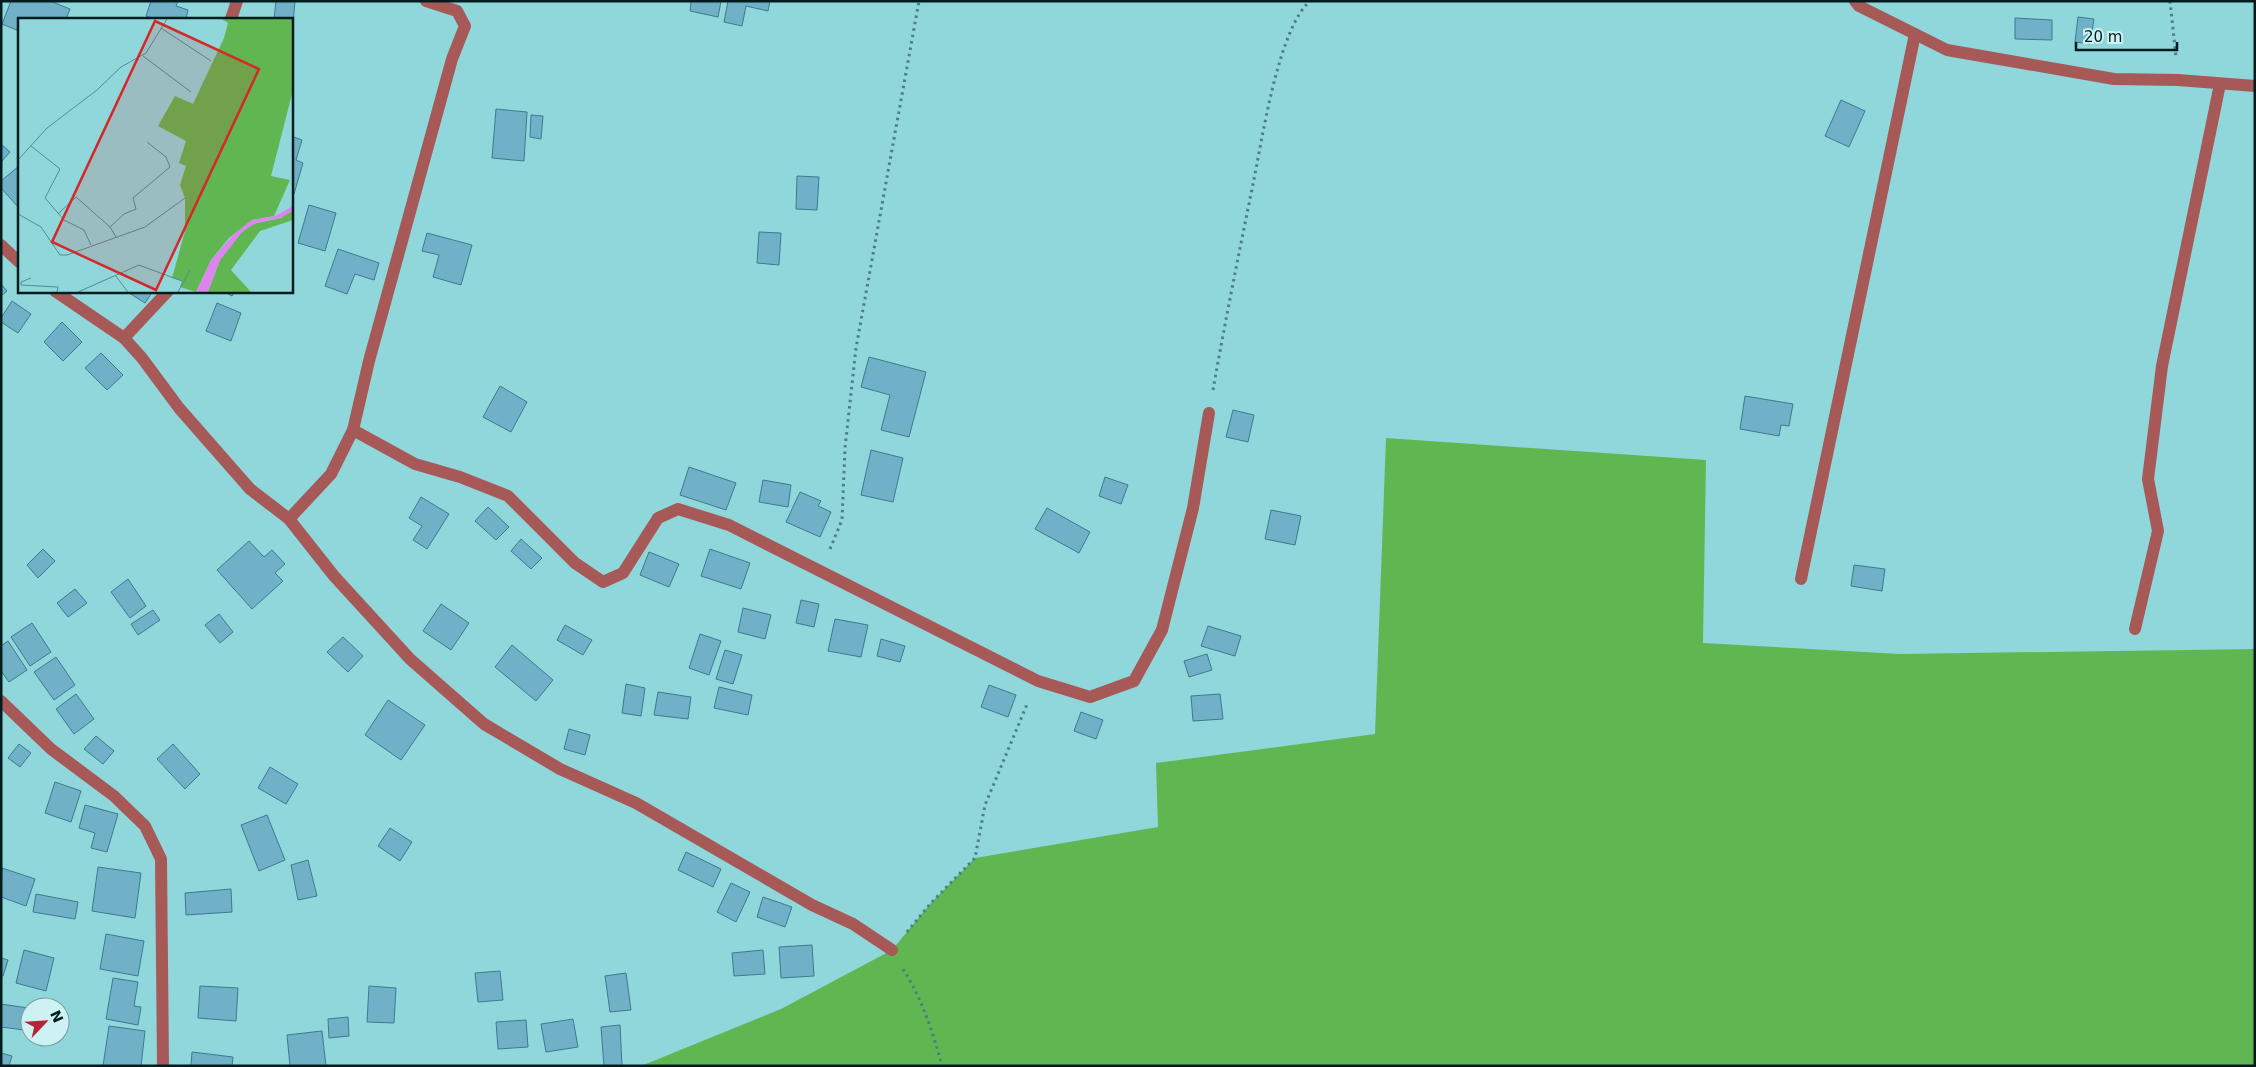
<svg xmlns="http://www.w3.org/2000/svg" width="2256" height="1067" viewBox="0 0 2256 1067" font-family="'DejaVu Sans',sans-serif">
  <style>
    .green { fill: #60b752 }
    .building { fill: #71b1c7; stroke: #3b7b8f }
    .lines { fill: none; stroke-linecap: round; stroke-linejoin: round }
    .path { stroke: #4b7f82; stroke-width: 3; stroke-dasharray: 2.5 4; stroke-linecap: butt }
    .minor { stroke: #a75958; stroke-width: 12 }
    .inset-road { fill: none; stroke: #568c8f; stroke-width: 1 }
    .view { fill: #d62828; fill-opacity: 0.15; stroke: #d62828; stroke-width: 2.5 }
    .inset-edge { fill: none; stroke: #001c1e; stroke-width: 2.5 }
  </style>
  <rect width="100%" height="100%" fill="#8fd7db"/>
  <polygon class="green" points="1386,438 1706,460 1703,643 1900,654 2255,649 2255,1066 641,1066 781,1009 892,950 930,904 975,858 1158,827 1156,763 1375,734"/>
  <g class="building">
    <polygon points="11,1 50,1 70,9 66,19 19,19 19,31 2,24"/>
    <polygon points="151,1 178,1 176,6 188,10 186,19 155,19 146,16"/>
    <polygon points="276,1 295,1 293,24 291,19 274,19"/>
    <polygon points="691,1 721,1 718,17 690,11"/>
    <polygon points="728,1 770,1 768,11 746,6 742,26 724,22"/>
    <polygon points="2078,17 2094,19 2090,44 2075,42"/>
    <polygon points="2015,18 2052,20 2052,40 2015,39"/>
    <polygon points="1841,100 1865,111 1849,147 1825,136"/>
    <polygon points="496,109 527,112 524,161 492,158"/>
    <polygon points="531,115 543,116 541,139 530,137"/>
    <polygon points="291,136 302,140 296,160 303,163 294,194 291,193"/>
    <polygon points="1,144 10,152 1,162"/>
    <polygon points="19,166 19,208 1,188 1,181"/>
    <polygon points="797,176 819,177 817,210 796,209"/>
    <polygon points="309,205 336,213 325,251 298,243"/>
    <polygon points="759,232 781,233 779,265 757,263"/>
    <polygon points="427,233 472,245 461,285 433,277 439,255 422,251"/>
    <polygon points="338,249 379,263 374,280 355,274 347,294 325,286"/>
    <polygon points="1,284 7,291 1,296"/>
    <polygon points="126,291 153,291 145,303"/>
    <polygon points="223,291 235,291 232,296"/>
    <polygon points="12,301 31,314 18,333 1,322 1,318"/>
    <polygon points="217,303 241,313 231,341 206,331"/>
    <polygon points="62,322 82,342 63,361 44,342"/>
    <polygon points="101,353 123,375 107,390 85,368"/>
    <polygon points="869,357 926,372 909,437 881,430 890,395 861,387"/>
    <polygon points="500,386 527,402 511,432 483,417"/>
    <polygon points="1745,396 1793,404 1789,426 1781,425 1779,436 1740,429"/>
    <polygon points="1233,410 1254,415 1248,442 1226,437"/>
    <polygon points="871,450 903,458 893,502 861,495"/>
    <polygon points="689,467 736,483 726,510 680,495"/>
    <polygon points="1105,477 1128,485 1121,504 1099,496"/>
    <polygon points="763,480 791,485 788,507 759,502"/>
    <polygon points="800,492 821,501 818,506 831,512 820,537 786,522"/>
    <polygon points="421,497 449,514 427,549 413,540 422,526 409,518"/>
    <polygon points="488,507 509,527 496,540 475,521"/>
    <polygon points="1047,508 1090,532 1079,553 1035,529"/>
    <polygon points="1271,510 1301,516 1295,545 1265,539"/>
    <polygon points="521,539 542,558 531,569 511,551"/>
    <polygon points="249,541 264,557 272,550 285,564 275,573 283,581 252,609 217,570"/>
    <polygon points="43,549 55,561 38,578 27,565"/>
    <polygon points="710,549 750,563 741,589 701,576"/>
    <polygon points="649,552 679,564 669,587 640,575"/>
    <polygon points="1854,565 1885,569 1882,591 1851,586"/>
    <polygon points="128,579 146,606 130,618 111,592"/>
    <polygon points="75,589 87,603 68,617 57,603"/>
    <polygon points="801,600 819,604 814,627 796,623"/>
    <polygon points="441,604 469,623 451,650 423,631"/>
    <polygon points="743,608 771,615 765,639 738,632"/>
    <polygon points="153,610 160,620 138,635 131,624"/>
    <polygon points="219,614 233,632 220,643 205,625"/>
    <polygon points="835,619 868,625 861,657 828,651"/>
    <polygon points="32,623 51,652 30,666 11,637"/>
    <polygon points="565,625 592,640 583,655 557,640"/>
    <polygon points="1208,626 1241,636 1235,656 1201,646"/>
    <polygon points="700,634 721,641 709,675 689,668"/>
    <polygon points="343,637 363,656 348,672 327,652"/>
    <polygon points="881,639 905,646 900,662 877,656"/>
    <polygon points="8,641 27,670 9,682 1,671 1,646"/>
    <polygon points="512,645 553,680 536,701 495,667"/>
    <polygon points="725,650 742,655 733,684 716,679"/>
    <polygon points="1207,654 1212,670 1189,677 1184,661"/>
    <polygon points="56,657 75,685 54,700 34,672"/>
    <polygon points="626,684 645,688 641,716 622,713"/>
    <polygon points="989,685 1016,695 1008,717 981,707"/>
    <polygon points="719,687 752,695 748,715 714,708"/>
    <polygon points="658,692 691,697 688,719 654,715"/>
    <polygon points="76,694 94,719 74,734 56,709"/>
    <polygon points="1220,694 1223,719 1193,721 1191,696"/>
    <polygon points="388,700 425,725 401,760 365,735"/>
    <polygon points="1081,712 1103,720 1096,739 1074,731"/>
    <polygon points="569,729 590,735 585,755 564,749"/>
    <polygon points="96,736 114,751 103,764 84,749"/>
    <polygon points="19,744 31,753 20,767 8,758"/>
    <polygon points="173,744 200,774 185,789 157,759"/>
    <polygon points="270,767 298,784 286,804 258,788"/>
    <polygon points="55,782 81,791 71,822 45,813"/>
    <polygon points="85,805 118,814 107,852 91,848 95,833 79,828"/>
    <polygon points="267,815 285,860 259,871 241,825"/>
    <polygon points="390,828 412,842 400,861 378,846"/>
    <polygon points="686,852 721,869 713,887 678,870"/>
    <polygon points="308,860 317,896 298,900 291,865"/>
    <polygon points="98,867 141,873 135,918 92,911"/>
    <polygon points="2,868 35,879 26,906 1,897"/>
    <polygon points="731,883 750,892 736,922 717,912"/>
    <polygon points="231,889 232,912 186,915 185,893"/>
    <polygon points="36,894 78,902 75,919 33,912"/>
    <polygon points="763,897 792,907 785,927 757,917"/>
    <polygon points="106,934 144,941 138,976 100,969"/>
    <polygon points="812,945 814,976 781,978 779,947"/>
    <polygon points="24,950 54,958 46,991 16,983"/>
    <polygon points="763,950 765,974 734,976 732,953"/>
    <polygon points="1,958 8,960 3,976 1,976"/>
    <polygon points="500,971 503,1000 478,1002 475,973"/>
    <polygon points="626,973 631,1010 610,1012 605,976"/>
    <polygon points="113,978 138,982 134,1006 141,1007 138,1025 106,1019"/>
    <polygon points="200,986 238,988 236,1021 198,1018"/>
    <polygon points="369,986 396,988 394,1023 367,1022"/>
    <polygon points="1,1004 28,1008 24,1030 1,1027"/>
    <polygon points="348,1017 349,1036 329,1038 328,1019"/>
    <polygon points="573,1019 578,1047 546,1052 541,1024"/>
    <polygon points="526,1020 528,1047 498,1049 496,1022"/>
    <polygon points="620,1025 622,1066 604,1066 601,1027"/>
    <polygon points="109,1026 145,1031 141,1066 103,1066"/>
    <polygon points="322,1031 326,1066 290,1066 287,1035"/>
    <polygon points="192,1052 233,1057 232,1066 191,1066"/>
    <polygon points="1,1053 12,1056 9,1066 1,1066"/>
  </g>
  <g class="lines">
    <g class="path">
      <polyline points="2170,1 2176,57"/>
      <path d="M1213 390C1225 322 1239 253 1253 184 1262 141 1278 29 1310 1"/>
      <polyline points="830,549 842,520 845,448 856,348 919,1"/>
      <polyline points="907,932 930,904 975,858 985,805 1028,702"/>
      <path d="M903 969C922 999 933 1032 942 1066"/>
    </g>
    <g class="minor">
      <polyline points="1855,1 1859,6 1947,50 2114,79 2178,80 2255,86"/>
      <polyline points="231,19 237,1"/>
      <polyline points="1,245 19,262"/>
      <polyline points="55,291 124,338 142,358 179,408 250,489 289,519 334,576 410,659 484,724 560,769 636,803 812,905 853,924 892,950"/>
      <polyline points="124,338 168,291"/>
      <polyline points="353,430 415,464 460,477 508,496 575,563 603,582 623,573 658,518 678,509 729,525 1038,681 1090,697 1134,681 1162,630 1193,508 1209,413"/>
      <polyline points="289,519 331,474 353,430 369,361 452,59 465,26 457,11 426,1"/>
      <polyline points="1801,579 1915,34"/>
      <polyline points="2135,629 2158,531 2148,479 2162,366 2220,84"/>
      <polyline points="1,701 51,749 114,796 145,826 161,859 163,1066"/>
    </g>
  </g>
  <g transform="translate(18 18)">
    <rect width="275" height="275" fill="#8fd7db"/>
    <path d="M204 1H275V72L253 158 272 162 256 198 234 202 211 220 193 242 178 274 162 269 164 263 154 260 167 213V180L162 167 168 148 161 145 168 123 140 108 157 78 175 86 206 20 210 5ZM271 193H275V202L242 213 213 252 233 274H190L202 242 222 216 234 206 263 200Z" fill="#60b752"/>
    <path d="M275 188V193L262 200 238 205 225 213 202 242 190 274H178L193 242 216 216 234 202 257 198Z" fill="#dc86ed"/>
    <path class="inset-road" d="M143 10 193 43M125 38 173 74M13 128 42 151 27 180 46 202 66 212 73 227M0 142 29 110 79 72 103 49 128 35 149 1M0 196 23 209 42 237H49L127 209 167 180M40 196 58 179 92 209 98 219M92 209 106 196 118 191 115 180 152 149 148 139 129 124M97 257 110 274M13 260 3 264V267L40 269 39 274M60 274 121 247 164 263M160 274 172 252"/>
    <path class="view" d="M137 3 241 51 138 272 34 224Z"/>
    <rect width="275" height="275" class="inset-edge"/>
  </g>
  <rect width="2256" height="1067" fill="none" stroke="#001c1e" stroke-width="5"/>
  <g transform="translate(45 1022) rotate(65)"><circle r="24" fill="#cef1f3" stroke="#7c9c9e"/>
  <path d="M0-4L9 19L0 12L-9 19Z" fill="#b62536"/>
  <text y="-8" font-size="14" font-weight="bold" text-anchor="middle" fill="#001c1e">N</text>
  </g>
  <path d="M2076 42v8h101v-8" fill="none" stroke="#001c1e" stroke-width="2.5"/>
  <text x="2084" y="42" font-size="15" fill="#001c1e" stroke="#cef1f3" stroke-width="4" paint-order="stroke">20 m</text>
</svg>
